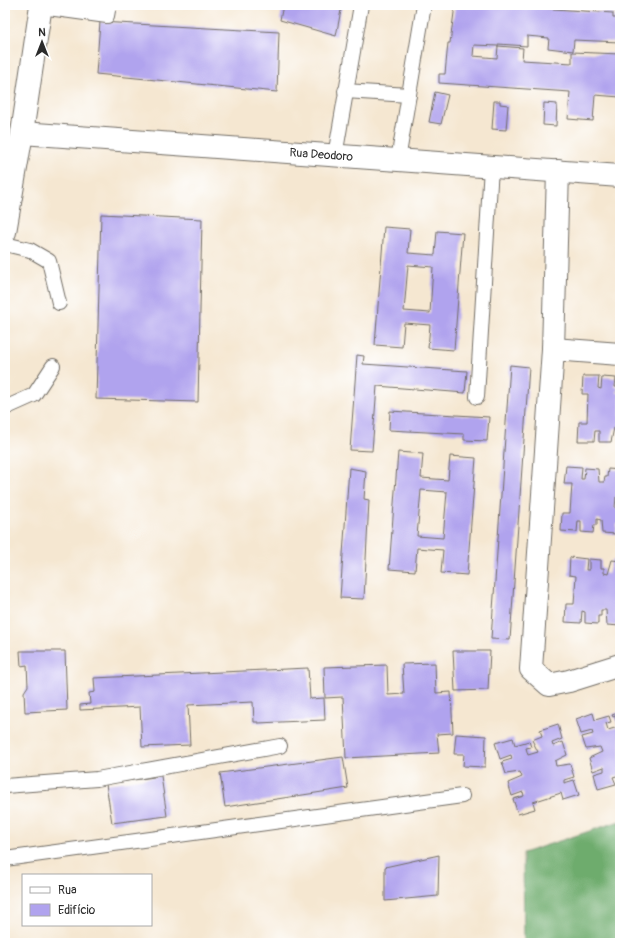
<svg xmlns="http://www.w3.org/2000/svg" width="625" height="948" viewBox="0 0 625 948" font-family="Pangolin,sans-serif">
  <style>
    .forest { fill: #6eac6d; stroke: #4c6c4c }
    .building { fill: #b0a3ee; fill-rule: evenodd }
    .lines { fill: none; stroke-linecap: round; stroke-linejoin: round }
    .lane-casing { stroke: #726d65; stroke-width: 16 }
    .street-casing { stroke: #726d65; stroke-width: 24 }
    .secondary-casing { stroke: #726d65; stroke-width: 24 }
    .lane { stroke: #fff; stroke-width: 14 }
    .street { stroke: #fff; stroke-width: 22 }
    .secondary { stroke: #fff; stroke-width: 22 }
    .labels { text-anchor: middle; stroke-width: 3.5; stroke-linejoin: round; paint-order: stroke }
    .street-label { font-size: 12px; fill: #2b2b2b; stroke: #fff }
  </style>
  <rect width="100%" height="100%" fill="#fff"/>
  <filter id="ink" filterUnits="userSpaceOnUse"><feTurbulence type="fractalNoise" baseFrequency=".025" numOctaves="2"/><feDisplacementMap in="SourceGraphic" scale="8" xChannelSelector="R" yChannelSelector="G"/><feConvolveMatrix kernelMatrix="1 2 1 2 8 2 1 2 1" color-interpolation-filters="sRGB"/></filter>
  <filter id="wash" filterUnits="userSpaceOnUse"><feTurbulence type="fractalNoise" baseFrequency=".012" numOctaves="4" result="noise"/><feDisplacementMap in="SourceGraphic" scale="16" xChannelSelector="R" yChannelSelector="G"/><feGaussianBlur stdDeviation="0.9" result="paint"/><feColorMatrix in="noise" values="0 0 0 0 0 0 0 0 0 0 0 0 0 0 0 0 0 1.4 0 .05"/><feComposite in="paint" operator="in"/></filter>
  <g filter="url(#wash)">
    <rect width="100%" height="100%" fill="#f5e7d1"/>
    <polygon class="forest" points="620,821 620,943 524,943 523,853"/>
    <g id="blocks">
      <g class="building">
        <polygon points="283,5 342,5 336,36 280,20"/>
        <path d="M455 5H525V7L613 13V18H620V42L574 40 573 51 548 48 549 38 527 36V46L498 44V46L523 48 522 60 572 63V52L620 54V97L595 95 593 121 568 119 570 92 439 83V74H445L448 43H450ZM474 45 498 46 497 58 473 56Z"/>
        <polygon points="100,22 279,32 277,92 96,74"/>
        <polygon points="435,92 448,95 441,124 429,122"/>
        <polygon points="494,101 500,101 500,104 508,105 506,130 492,129"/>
        <polygon points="544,103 557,104 556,126 543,125"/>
        <polygon points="101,214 202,219 198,402 96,399"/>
        <path d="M384 227 410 229 408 253 435 255 437 231 463 233 454 350 428 348 430 325 404 323 402 347 375 345ZM408 265 433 267 430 313 404 311Z"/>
        <polygon points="357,355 364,356 363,364 467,371 465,393 377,386 372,451 350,450"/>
        <polygon points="510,365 529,367 510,640 491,639"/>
        <polygon points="583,376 599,376 598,388 601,389 602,377 616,378 615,387 618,387 617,393 620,393 620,429 614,428 611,442 599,442 599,431 595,431 594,441 578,441 579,422 587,422 588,394 582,394"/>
        <polygon points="390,411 489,417 487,441 464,440 464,434 389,430"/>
        <path d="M398 452 423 454 421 478 448 480 450 456 476 458 467 575 441 573 443 550 417 548 415 571 389 569ZM421 490 447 492 443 538 417 536Z"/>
        <polygon points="566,466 582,467 581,479 584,479 585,468 598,469 599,482 604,482 605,477 607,477 608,469 620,470 620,498 616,497 615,508 620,508 620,524 617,524 616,534 602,533 601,520 597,519 597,525 594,525 593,533 581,532 581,521 578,521 577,532 561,531 562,513 570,513 572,484 564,484"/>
        <polygon points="349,468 366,471 364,499 369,500 364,599 340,598"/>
        <polygon points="570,557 587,559 586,570 589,570 589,559 601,560 601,568 604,568 604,573 608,574 612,560 620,561 620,626 607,625 606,610 601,610 601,616 598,616 598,624 585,623 585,612 582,611 581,623 565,622 566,604 574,604 576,576 569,575"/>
        <polygon points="20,651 65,651 67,710 25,712 24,692 28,686 27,665 21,666"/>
        <polygon points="453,651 490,651 488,690 455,691"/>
        <polygon points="435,663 436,693 451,692 453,733 437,734 439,753 346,758 343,697 325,698 324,667 387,665 388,695 404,694 402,664"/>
        <polygon points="308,668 310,699 324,698 325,720 258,723 258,722 254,722 253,702 188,705 190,745 142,747 140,707 80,710 80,705 90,704 89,693 95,692 94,678"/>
        <polygon points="620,712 620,775 613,777 616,784 598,789 594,774 604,771 604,767 593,771 589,758 602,752 600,747 586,749 582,737 593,734 592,731 581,734 576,719 593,713 595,720 609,716 611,722 606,723 608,730 618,727 615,716 613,717 612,715"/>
        <polygon points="558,724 562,739 552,743 553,746 563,742 567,755 555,761 556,766 570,764 574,777 564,780 564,783 574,780 579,795 563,800 561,793 533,802 535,809 518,814 513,799 524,796 523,792 512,796 508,783 522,777 520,772 506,774 502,762 512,759 511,755 500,759 495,743 513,738 515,745 529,741 531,747 526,748 528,755 538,752 532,740 542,736 540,730"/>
        <polygon points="456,734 486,736 485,767 463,766 464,754 454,754"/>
        <polygon points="343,757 348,788 225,807 220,773"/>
        <polygon points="161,776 167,816 112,823 106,784"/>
        <polygon points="439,855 438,896 385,901 385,867"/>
      </g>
    </g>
  </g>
  <g filter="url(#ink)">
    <use href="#blocks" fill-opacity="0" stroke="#726d65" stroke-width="1"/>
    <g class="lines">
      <g class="lane-casing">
        <g id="lane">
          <polyline points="41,7 107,16 109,5"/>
          <polyline points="345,91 409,95"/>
          <polyline points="335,156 361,5"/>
          <polyline points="398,160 424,5"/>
          <polyline points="5,244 30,250 49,261 59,303"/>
          <polyline points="477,397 491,167"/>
          <polyline points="5,408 34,395 53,366"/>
          <polyline points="5,786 97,779 280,746"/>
          <polyline points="5,859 462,796"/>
        </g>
      </g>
      <g class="street-casing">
        <g id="street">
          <path id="s1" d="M22 133 620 176"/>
          <polyline points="553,349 558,171"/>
          <polyline points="620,354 553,349 531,669 549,685 569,681 620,665"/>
        </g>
      </g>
      <g class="secondary-casing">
        <polyline id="secondary" points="5,232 22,133 41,5"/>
      </g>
      <use href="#lane" class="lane"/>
      <use href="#street" class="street"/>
      <use href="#secondary" class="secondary"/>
    </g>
  </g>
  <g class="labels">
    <g class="street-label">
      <text dy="4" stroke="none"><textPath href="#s1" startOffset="300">Rua Deodoro</textPath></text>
    </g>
  </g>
  <rect width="625" height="948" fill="none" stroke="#fff" stroke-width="20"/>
  <rect x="22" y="874" width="130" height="52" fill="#ffffff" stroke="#aaaaaa"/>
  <rect x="30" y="887" width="20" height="6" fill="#ffffff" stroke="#aaaaaa"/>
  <text x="58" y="894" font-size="12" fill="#2b2b2b">Rua</text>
  <rect x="30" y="904" width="20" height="12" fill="#b0a3ee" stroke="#aaaaaa"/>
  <text x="58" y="914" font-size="12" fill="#2b2b2b">Edifício</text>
  <g transform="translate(42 42)" stroke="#ffffff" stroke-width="3" paint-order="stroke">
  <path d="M0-3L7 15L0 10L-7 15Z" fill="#2b2b2b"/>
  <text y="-6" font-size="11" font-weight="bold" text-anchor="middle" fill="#2b2b2b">N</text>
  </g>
</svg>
